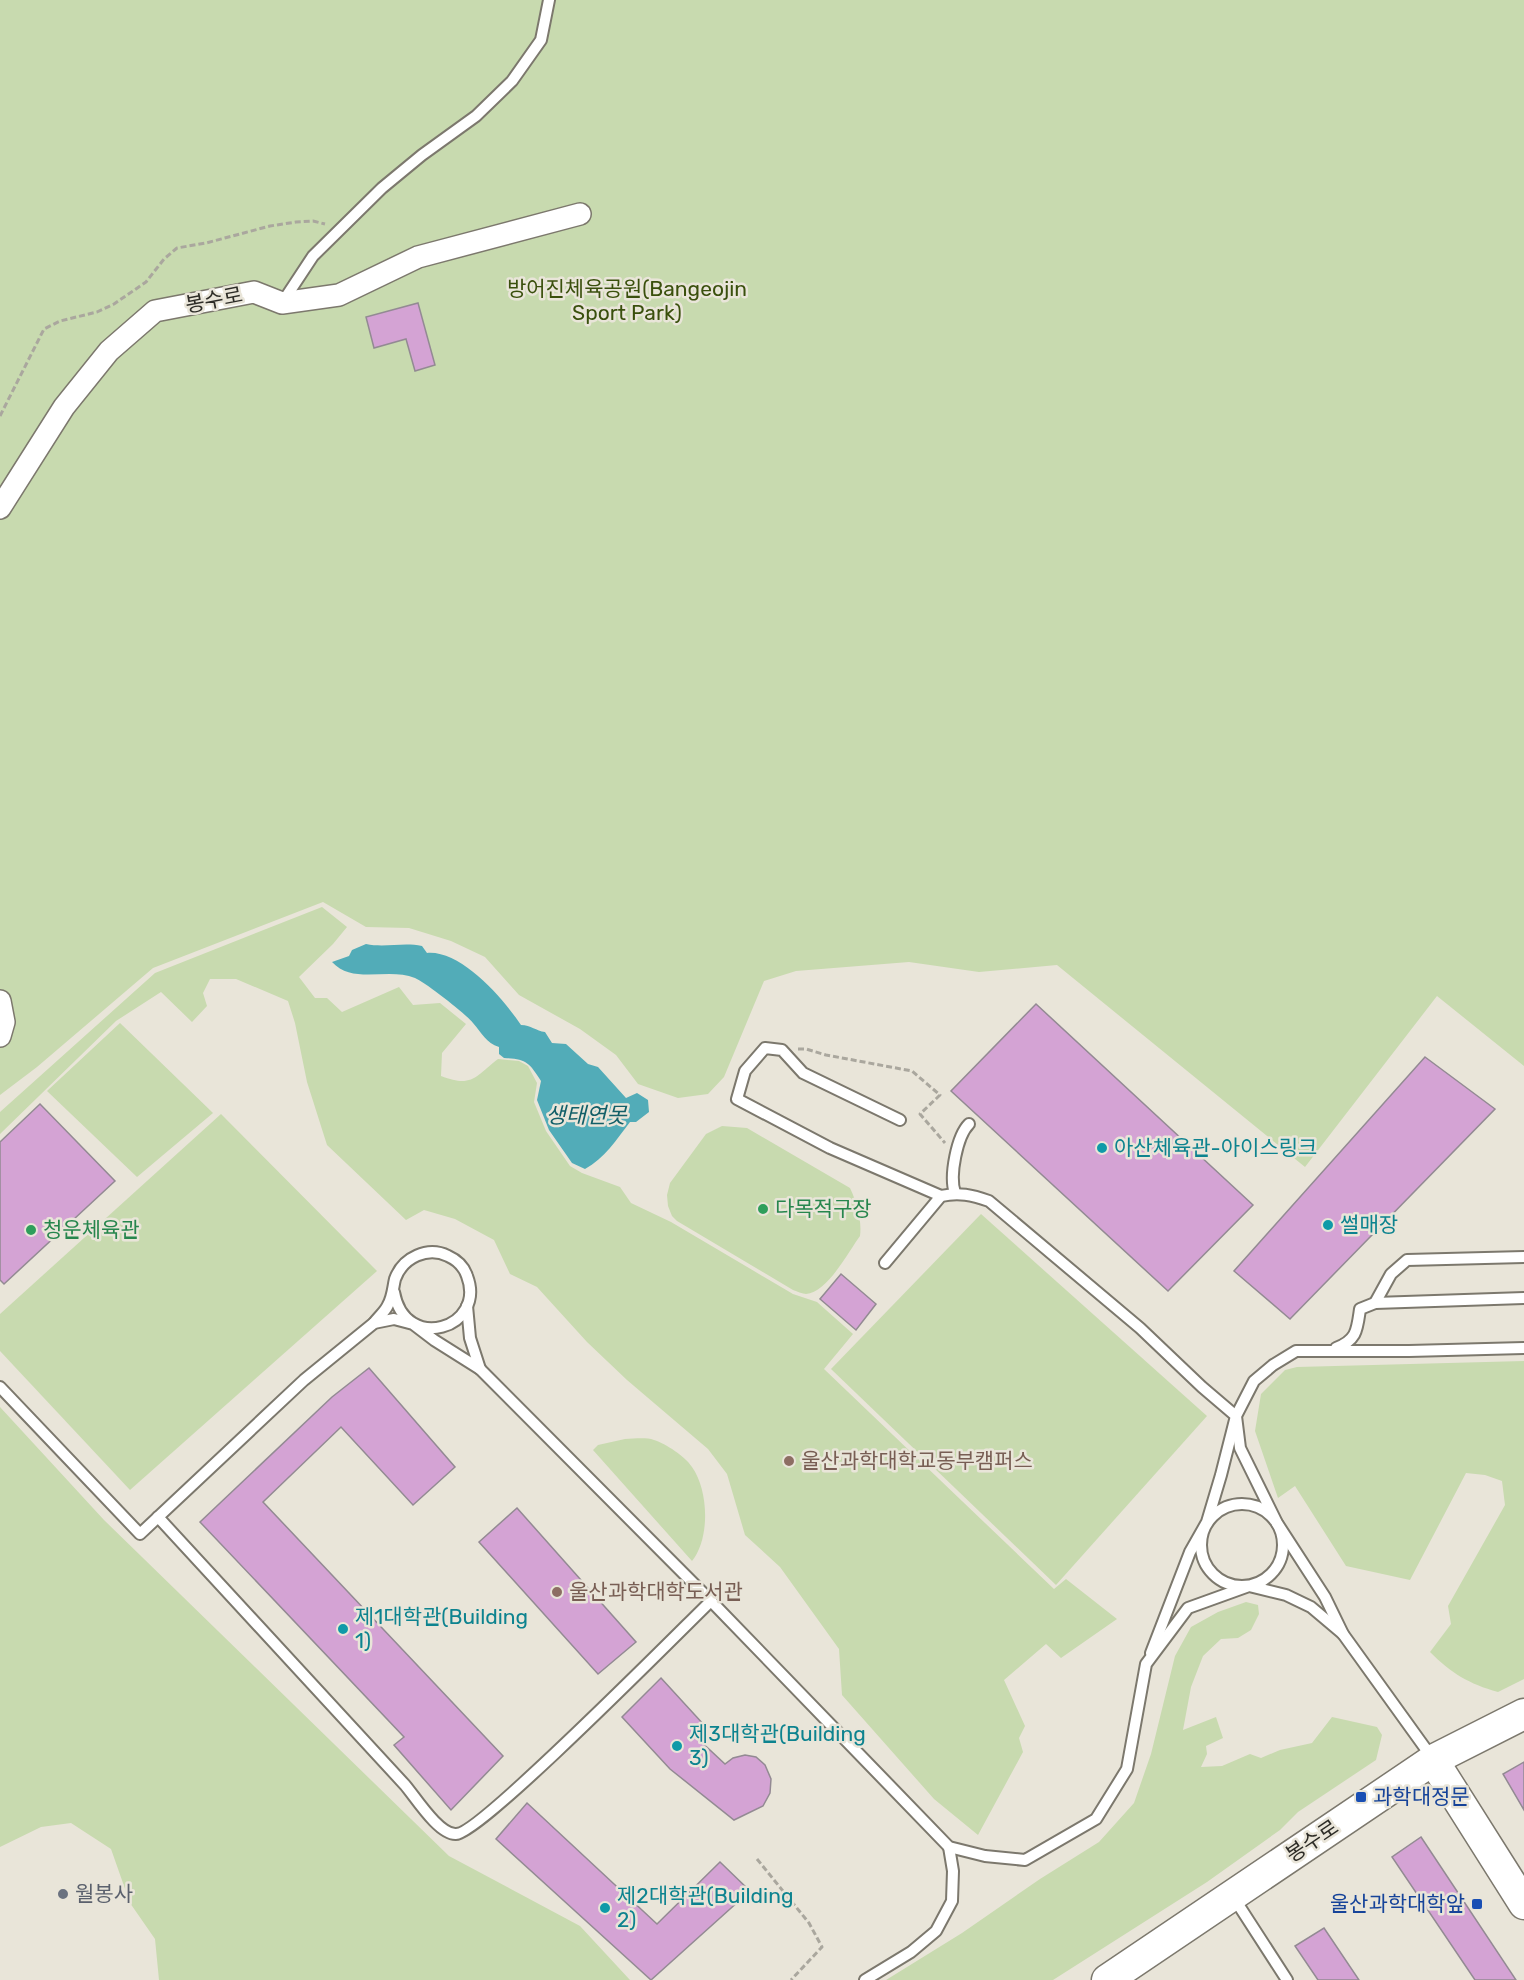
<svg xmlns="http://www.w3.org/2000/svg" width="1524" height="1980" viewBox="0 0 1524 1980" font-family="Rubik,'Noto Sans KR',sans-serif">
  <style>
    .green { fill: #c8daaf }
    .water { fill: #52acb8 }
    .building { fill: #d4a3d4; stroke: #938a93; stroke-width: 1.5 }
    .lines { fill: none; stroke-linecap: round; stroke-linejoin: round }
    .lane-casing { stroke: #7c786d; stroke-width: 14 }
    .street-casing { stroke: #7c786d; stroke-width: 24 }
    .secondary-casing { stroke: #7c786d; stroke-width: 33 }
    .path { stroke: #aaa79e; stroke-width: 3; stroke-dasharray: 6 3; stroke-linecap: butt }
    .lane { stroke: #fff; stroke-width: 10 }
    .street { stroke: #fff; stroke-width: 21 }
    .secondary { stroke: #fff; stroke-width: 30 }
    .culture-dot { fill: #0f9aa8; stroke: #e9e5d9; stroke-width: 2 }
    .leisure-dot { fill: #2e9e5b; stroke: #e9e5d9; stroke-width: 2 }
    .education-dot { fill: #8d6e63; stroke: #e9e5d9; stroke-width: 2 }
    .transit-dot { fill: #1a4fb4; stroke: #e9e5d9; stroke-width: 2 }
    .worship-dot { fill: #6b7280; stroke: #e9e5d9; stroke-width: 2 }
    .labels { text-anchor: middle; stroke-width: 5; stroke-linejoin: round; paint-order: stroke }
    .park-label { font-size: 21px; fill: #3a500d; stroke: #e9e5d9 }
    .street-label { font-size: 21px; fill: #2d2c27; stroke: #e9e5d9 }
    .culture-label { font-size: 21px; fill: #0d838f; stroke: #e9e5d9; text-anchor: start }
    .leisure-label { font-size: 21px; fill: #27864d; stroke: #e9e5d9; text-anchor: start }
    .education-label { font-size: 21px; fill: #785e54; stroke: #e9e5d9; text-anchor: start }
    .transit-label { font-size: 21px; fill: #164399; stroke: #e9e5d9; text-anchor: start }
    .worship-label { font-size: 21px; fill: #5b616d; stroke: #e9e5d9; text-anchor: start }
    .water-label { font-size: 22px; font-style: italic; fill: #135f68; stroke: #e9e5d9 }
  </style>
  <rect width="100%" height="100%" fill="#e9e5d9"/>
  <g class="green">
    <polygon points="0,0 1524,0 1524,1066 1437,996 1305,1167 1057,965 979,972 909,962 796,971 764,981 724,1077 708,1094 678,1098 638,1084 616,1055 580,1029 519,995 485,957 451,941 409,928 366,927 323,902 153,968 37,1067 0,1095"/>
    <path d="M322 907 347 927 333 944 299 977 315 998H327L342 1012 399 987 413 1005 440 1003 466 1024 442 1053 441 1076C472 1088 475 1077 498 1059L519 1061 528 1066 537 1083 534 1102 546 1131 570 1166 582 1173 620 1187 631 1203 671 1222 793 1294 817 1302 853 1334 824 1369 1054 1589 1066 1579 1117 1619 1061 1658 1046 1644 1004 1680 1025 1726 1019 1738 1023 1752 978 1835 934 1799 842 1695 839 1649 780 1567 745 1535 727 1474 708 1449 627 1380 587 1342 537 1287 510 1274 494 1240 455 1219 424 1210 406 1220 327 1145 307 1082 295 1023 288 1001 236 979H210L203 993 207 1006 192 1022 161 992 116 1021 0 1134V1112L155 973Z"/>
    <polygon points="120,1023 213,1113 137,1177 47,1091"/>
    <polygon points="221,1114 377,1271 130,1490 0,1351 0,1314"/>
    <path d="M722 1126 747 1128 850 1188C857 1203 862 1220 860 1236 849 1251 827 1293 806 1294 803 1294 796 1291 793 1290L677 1221 672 1216 668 1206 667 1195 670 1183 706 1134Z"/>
    <polygon points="981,1214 1207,1416 1056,1585 831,1369"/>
    <path d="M1524 1361V1679L1498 1692C1469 1684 1451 1673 1430 1652L1451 1624 1448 1606 1505 1505 1502 1481 1485 1475 1466 1473 1410 1580 1346 1566 1295 1486 1278 1498 1255 1431 1261 1394 1285 1370 1297 1367Z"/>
    <polygon points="0,1407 104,1520 449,1856 580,1926 630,1980 159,1980 155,1939 130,1903 111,1849 71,1823 41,1827 0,1847"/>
    <path d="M625 1439C634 1439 645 1437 654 1440 666 1444 685 1456 692 1467 709 1491 710 1539 692 1561L593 1450 598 1445Z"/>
    <polygon points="1246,1602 1258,1605 1259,1614 1251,1630 1238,1638 1221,1639 1203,1656 1191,1687 1183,1730 1216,1717 1223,1738 1206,1746 1207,1754 1201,1767 1222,1766 1250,1754 1261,1758 1280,1750 1312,1743 1332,1717 1377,1727 1382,1735 1376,1760 1298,1812 1280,1830 1207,1882 1053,1980 886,1980 962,1933 1040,1879 1099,1842 1134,1803 1151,1754 1175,1656 1191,1627 1218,1612"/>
  </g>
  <path class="water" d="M366 944C385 948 403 942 422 946L427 953C461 950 503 998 521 1025 531 1025 536 1031 545 1032L552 1043 566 1044 588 1064 598 1067 626 1098 637 1093 648 1100 649 1112 636 1122H630C617 1139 604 1159 585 1169L572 1163 549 1130 537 1100 541 1081C529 1062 526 1059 504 1058L499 1054V1047C486 1043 482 1033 473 1023 466 1014 425 982 415 978 388 967 353 985 332 962L349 956 352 950Z"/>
  <g class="building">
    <polygon points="418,303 435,365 415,371 406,339 374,348 366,317"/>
    <polygon points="1036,1004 1253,1205 1168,1291 951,1091"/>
    <polygon points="1425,1057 1495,1109 1290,1319 1234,1271"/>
    <polygon points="40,1104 115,1181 4,1284 0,1280 0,1142"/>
    <polygon points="841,1274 876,1304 856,1330 820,1299"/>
    <polygon points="369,1368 455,1467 413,1505 341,1427 263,1502 503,1756 451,1810 394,1745 404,1737 200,1522 332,1397"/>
    <polygon points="517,1508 636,1642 598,1674 479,1542"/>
    <polygon points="661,1678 705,1726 696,1737 725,1764 733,1758 745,1755 756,1757 765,1765 771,1779 770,1793 763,1806 734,1820 670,1769 622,1717"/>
    <polygon points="1524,1762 1524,1810 1503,1774"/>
    <polygon points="527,1803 657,1924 720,1862 750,1891 651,1980 496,1839"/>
    <polygon points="1421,1837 1516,1980 1475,1980 1392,1857"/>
    <polygon points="1324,1928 1359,1980 1318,1980 1295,1946"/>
  </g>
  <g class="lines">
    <g class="lane-casing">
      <g id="lane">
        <polyline points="282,303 313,256 382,188 422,155 476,116 512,81 541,40 549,0"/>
        <polyline points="900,1120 803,1073 782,1050 765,1048 745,1071 737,1099 830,1148 941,1196"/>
        <path d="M955 1193C949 1176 957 1136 969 1124"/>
        <path d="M885 1263 941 1196C959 1192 972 1195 989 1201L1140 1328 1202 1387 1236 1416 1221 1475 1207 1522 1190 1552 1151 1653"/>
        <polyline points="1375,1303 1391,1274 1407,1260 1524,1257"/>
        <polyline points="467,1306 470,1338 480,1369"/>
        <path d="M374 1323C378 1317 385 1312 388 1305 393 1296 393 1287 395 1279 403 1257 428 1246 448 1256 457 1260 464 1267 467 1276 487 1328 405 1354 394 1292"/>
        <path d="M1336 1348C1357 1340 1357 1330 1360 1309L1375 1303 1524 1298"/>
        <polyline points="0,1387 140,1534 304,1380 374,1323 394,1319 413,1324 434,1340 480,1369 711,1601 949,1847 985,1856 1025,1860 1096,1819 1127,1769 1146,1664 1188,1608 1249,1586 1286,1595 1311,1607 1343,1634"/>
        <circle cx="1242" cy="1545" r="41"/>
        <path d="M158 1517 405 1785C416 1798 439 1835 456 1834 480 1834 680 1631 711 1601"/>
        <polyline points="1433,1759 1343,1634 1325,1597 1277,1523 1240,1448 1236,1416 1254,1381 1273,1365 1296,1351 1409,1351 1524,1348"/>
        <polyline points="1234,1898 1287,1980"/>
        <polyline points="865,1980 911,1952 936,1931 952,1901 953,1871 949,1847"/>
      </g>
    </g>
    <g class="street-casing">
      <g id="street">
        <polyline points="0,508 64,407 109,351 155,311 254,292 282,303 339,295 418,257 580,214"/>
        <polyline points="0,1001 4,1022 0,1036"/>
      </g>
    </g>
    <g class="secondary-casing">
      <g id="secondary">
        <polyline points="1433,1760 1524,1904"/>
        <polyline points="1107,1980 1433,1760 1524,1714"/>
      </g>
    </g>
    <g class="path">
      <polyline points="0,416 44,329 60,321 97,312 114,304 146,282 164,259 177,248 206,243 270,226 296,222 313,221 325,224"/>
      <polyline points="798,1049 806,1049 826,1055 912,1071 940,1095 920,1114 945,1143"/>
      <polyline points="757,1859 809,1923 822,1947 791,1980"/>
    </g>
    <use href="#lane" class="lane"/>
    <use href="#street" class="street"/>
    <use href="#secondary" class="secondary"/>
  </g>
  <g class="culture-dot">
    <circle cx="1102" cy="1148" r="6"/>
    <circle cx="1328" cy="1225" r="6"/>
    <circle cx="343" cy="1629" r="6"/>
    <circle cx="677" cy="1746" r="6"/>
    <circle cx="605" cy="1908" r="6"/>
  </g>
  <g class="leisure-dot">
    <circle cx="763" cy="1209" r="6"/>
    <circle cx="31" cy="1230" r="6"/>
  </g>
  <g class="education-dot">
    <circle cx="789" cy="1461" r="6"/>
    <circle cx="557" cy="1592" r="6"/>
  </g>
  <g class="transit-dot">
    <rect x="1355" y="1791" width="12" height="12" rx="3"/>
    <rect x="1471" y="1898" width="12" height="12" rx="3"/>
  </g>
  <circle class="worship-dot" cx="63" cy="1894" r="6"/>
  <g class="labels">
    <g class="park-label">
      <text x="627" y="296">방어진체육공원(Bangeojin<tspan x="627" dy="24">Sport Park)</tspan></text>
    </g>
    <g class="street-label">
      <text transform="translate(214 300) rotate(-11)" y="7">봉수로</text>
      <text transform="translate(1312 1841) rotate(-34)" y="7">봉수로</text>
    </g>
    <g class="culture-label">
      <text x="1114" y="1155">아산체육관-아이스링크</text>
      <text x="1340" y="1232">썰매장</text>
      <text x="355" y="1624">제1대학관(Building<tspan x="355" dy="24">1)</tspan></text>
      <text x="689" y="1741">제3대학관(Building<tspan x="689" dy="24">3)</tspan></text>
      <text x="617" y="1903">제2대학관(Building<tspan x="617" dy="24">2)</tspan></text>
    </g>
    <g class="leisure-label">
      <text x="775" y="1216">다목적구장</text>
      <text x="43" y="1237">청운체육관</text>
    </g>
    <g class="education-label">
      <text x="801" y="1468">울산과학대학교동부캠퍼스</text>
      <text x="569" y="1599">울산과학대학도서관</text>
    </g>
    <g class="transit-label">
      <text x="1373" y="1804">과학대정문</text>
      <text x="1465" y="1911" text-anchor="end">울산과학대학앞</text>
    </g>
    <g class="worship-label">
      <text x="75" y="1901">월봉사</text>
    </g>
    <g class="water-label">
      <text x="586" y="1123">생태연못</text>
    </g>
  </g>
</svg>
